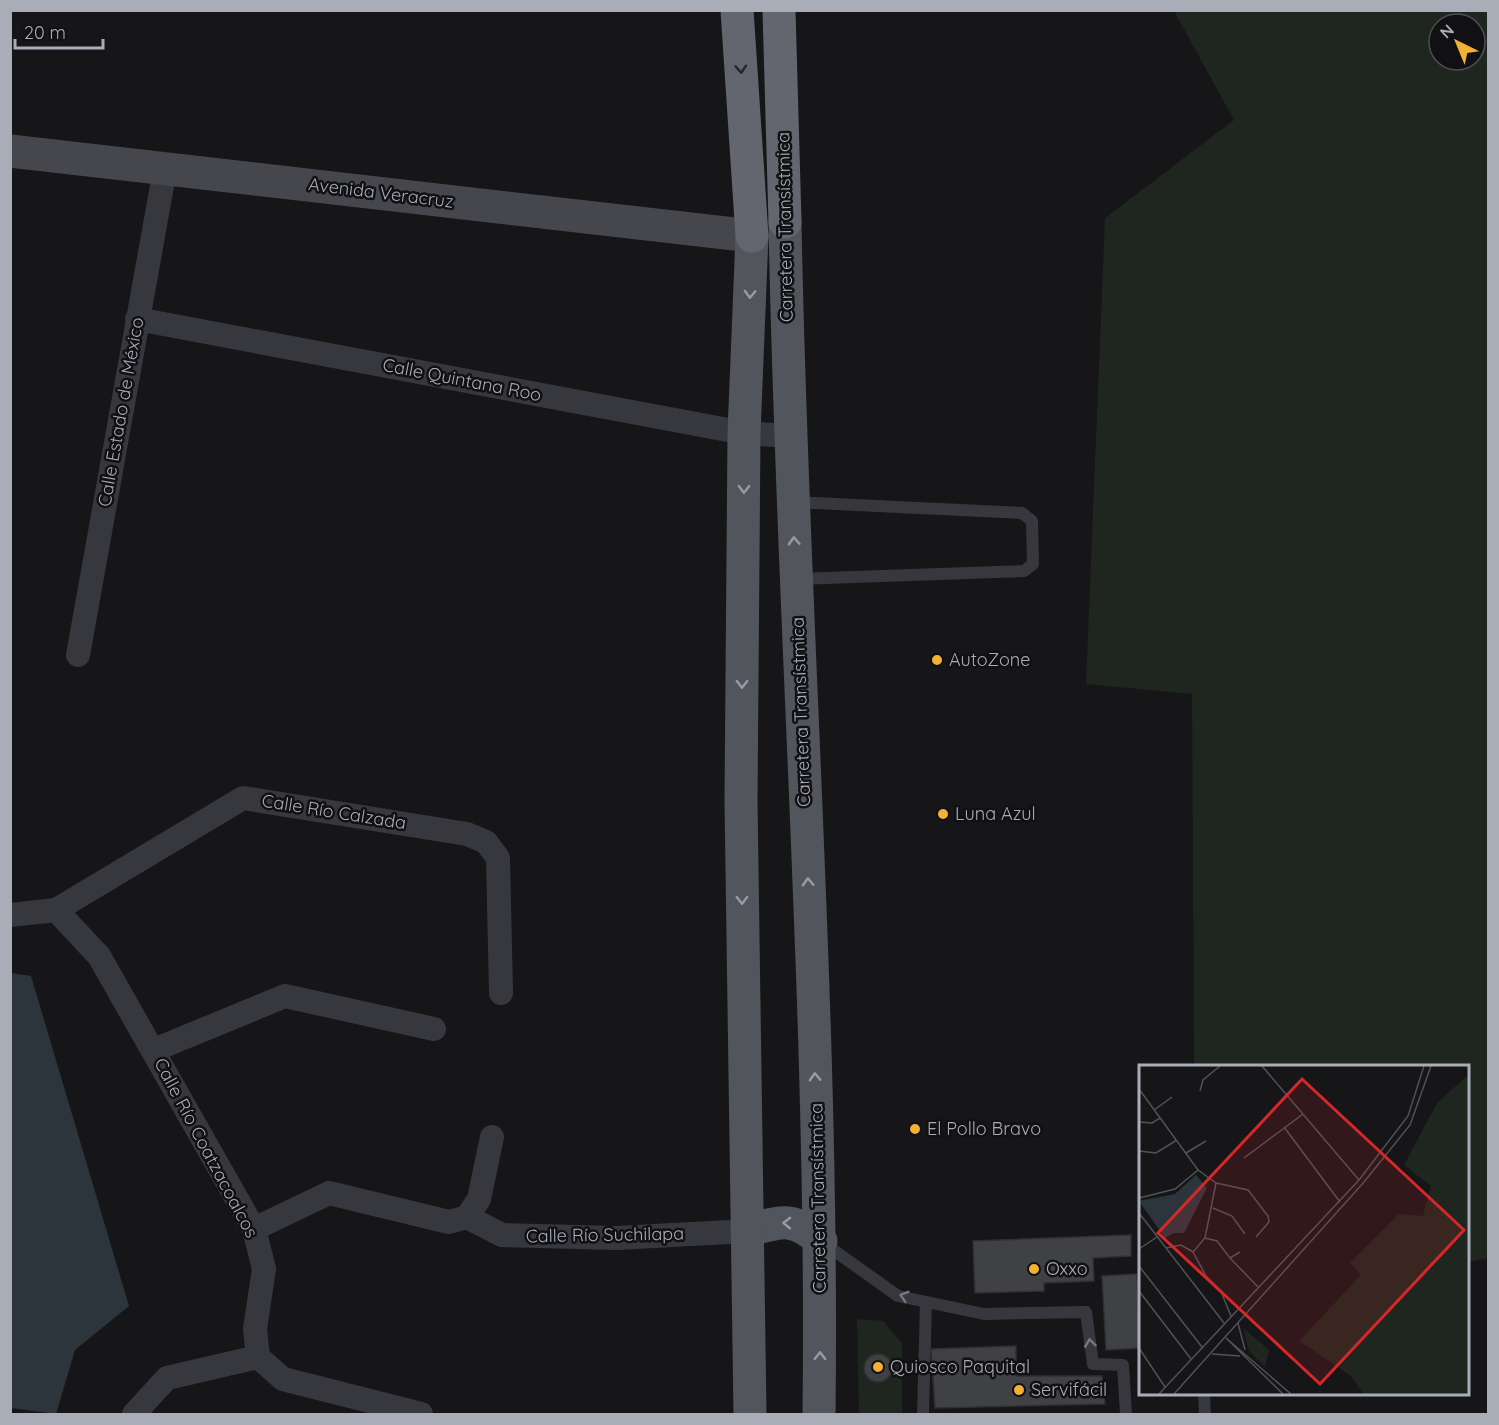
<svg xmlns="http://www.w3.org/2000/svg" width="1499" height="1425" viewBox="0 0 1499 1425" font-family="Quicksand,sans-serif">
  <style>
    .green { fill: #1e261f; fill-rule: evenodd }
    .water { fill: #2c353c }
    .building { fill: #404145; stroke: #303034; stroke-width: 1.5 }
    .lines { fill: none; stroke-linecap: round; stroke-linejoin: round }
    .lane { stroke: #37383d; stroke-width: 12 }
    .street { stroke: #37383d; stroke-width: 24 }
    .secondary { stroke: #45474d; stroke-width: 33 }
    .primary { stroke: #53555c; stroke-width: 33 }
    .highway { stroke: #63666e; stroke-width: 33 }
    .oneway { stroke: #26262a }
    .oneway2 { stroke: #979ba6 }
    .oneway3 { stroke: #757881 }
    .poi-dot { fill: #f2b134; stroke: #111113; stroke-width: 2 }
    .labels { text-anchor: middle; stroke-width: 5; stroke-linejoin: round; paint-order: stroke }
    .street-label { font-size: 18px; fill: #a8adb8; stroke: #111113 }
    .poi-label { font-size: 18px; fill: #a8adb8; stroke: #111113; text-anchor: start }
    .inset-road { fill: none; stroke: #505258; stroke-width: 1.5 }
    .view { fill: #d62828; fill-opacity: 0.15; stroke: #d62828; stroke-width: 3 }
    .inset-edge { fill: none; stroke: #a8adb8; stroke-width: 3 }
  </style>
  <rect width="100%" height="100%" fill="#161618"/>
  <g class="green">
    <path d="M1174 11H1488V1258L1468 1262V1066H1194L1192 694 1086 684 1105 218 1234 120ZM1439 24H1475V60H1439Z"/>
    <polygon points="857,1319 883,1321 902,1343 902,1414 859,1414"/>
  </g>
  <polygon class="water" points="11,973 31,976 129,1306 75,1350 56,1414 11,1408"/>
  <g class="building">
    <polygon points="1131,1235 1131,1256 1093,1258 1094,1281 1044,1283 1044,1291 975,1293 973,1241"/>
    <polygon points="1137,1274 1140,1348 1106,1350 1102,1276"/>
    <polygon points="1016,1346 1016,1376 1102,1376 1105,1404 935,1408 931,1349"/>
    <circle cx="878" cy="1368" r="14"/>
  </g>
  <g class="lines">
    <g class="lane">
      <polyline points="794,502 1022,513 1032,521 1033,564 1024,571 797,579"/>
      <polyline points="822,1242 898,1296 984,1314 1086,1312 1093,1364 1123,1365 1126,1414"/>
      <polyline points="1204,1394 1205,1414"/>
      <polyline points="923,1414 926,1302"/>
    </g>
    <g class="street">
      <polyline points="137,319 744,433 789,436"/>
      <polyline points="78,655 165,169"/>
      <polyline points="56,910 243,798 467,834 486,842 498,858 501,993"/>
      <polyline points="10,915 56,910 99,956 254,1229 264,1269 255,1329 258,1357 283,1379 421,1414"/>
      <polyline points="154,1050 285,996 434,1029"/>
      <polyline points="467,1217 502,1235 617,1238 747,1231"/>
      <polyline points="254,1229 329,1193 449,1222 467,1217 479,1199 492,1137"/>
      <polyline points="134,1414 167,1378 258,1357"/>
    </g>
    <polyline class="secondary" points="10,151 752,236"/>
    <g class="primary">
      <path d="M785 222C792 620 824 1017 819 1414"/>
      <path d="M747 1231C781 1221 794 1216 821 1241"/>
      <polyline points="750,1414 741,801 744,433 752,236"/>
    </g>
    <g class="highway">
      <polyline points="737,10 752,236"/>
      <polyline points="779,10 785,222"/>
    </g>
  </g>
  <defs><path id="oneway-chevron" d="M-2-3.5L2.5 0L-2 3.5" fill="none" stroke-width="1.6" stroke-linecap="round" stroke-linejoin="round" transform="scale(1.5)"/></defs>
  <use class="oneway" href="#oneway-chevron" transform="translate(741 69) rotate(86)"/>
  <g class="oneway2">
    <use href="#oneway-chevron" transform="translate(750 294) rotate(92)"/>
    <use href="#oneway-chevron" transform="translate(744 489) rotate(91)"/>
    <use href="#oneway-chevron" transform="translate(794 541) rotate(-93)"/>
    <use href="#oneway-chevron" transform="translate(742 684) rotate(91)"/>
    <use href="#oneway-chevron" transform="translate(808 882) rotate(-92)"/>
    <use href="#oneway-chevron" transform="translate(742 900) rotate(89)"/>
    <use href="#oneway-chevron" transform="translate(815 1077) rotate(-92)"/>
    <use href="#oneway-chevron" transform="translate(787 1223) rotate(-179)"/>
    <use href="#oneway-chevron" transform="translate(820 1356) rotate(-89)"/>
  </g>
  <g class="oneway3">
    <use href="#oneway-chevron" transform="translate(904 1296) rotate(-163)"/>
    <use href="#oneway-chevron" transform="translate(1090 1343) rotate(-97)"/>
  </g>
  <g class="poi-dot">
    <circle cx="937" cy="660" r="6"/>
    <circle cx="943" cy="814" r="6"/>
    <circle cx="915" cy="1129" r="6"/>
    <circle cx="1034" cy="1269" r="6"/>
    <circle cx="878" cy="1367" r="6"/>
    <circle cx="1019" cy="1390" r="6"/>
  </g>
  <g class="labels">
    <g class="street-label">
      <text transform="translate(381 193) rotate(7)" y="6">Avenida Veracruz</text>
      <text transform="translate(785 227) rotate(-91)" y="6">Carretera Transístmica</text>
      <text transform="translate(462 380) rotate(11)" y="6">Calle Quintana Roo</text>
      <text transform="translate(121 412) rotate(-80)" y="6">Calle Estado de México</text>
      <text transform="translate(801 712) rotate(-92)" y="6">Carretera Transístmica</text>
      <text transform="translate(334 812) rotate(9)" y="6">Calle Río Calzada</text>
      <text transform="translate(206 1148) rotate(62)" y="6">Calle Río Coatzacoalcos</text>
      <text transform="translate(818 1198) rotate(-91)" y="6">Carretera Transístmica</text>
      <text transform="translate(605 1235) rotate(-1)" y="6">Calle Río Suchilapa</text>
    </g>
    <g class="poi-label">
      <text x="949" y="666">AutoZone</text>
      <text x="955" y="820">Luna Azul</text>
      <text x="927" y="1135">El Pollo Bravo</text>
      <text x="1046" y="1275">Oxxo</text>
      <text x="890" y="1373">Quiosco Paquital</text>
      <text x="1031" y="1396">Servifácil</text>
    </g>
  </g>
  <g transform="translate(1139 1065)">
    <rect width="330" height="330" fill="#161618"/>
    <path d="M330 9V329H224L212 311 160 276 222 210 211 198 260 149 284 151 292 121 265 100 298 38ZM104 263 130 285 126 302 110 286Z" fill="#1e261f"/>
    <path d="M57 110 68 123 45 168H35L26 173 0 136 36 129Z" fill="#2c353c"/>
    <path class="inset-road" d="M123 1 220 115M0 24 59 105 77 118 66 173 54 187M61 26 64 15 81 1M15 45 33 32M0 57 13 58 21 53M145 62 201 137M0 86 17 88 38 75M47 88 67 76M105 93 164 49M220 115 269 51 285 1M225 117 271 60 292 1M77 118 109 125 129 151 130 157 117 172M0 133 36 124 59 105M74 143 93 151 106 169M0 148 85 258M66 173 78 176 91 193 101 187M27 183 42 180 54 187M0 184 18 172M54 187 67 211 100 244M91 193 120 223M0 201 63 282M0 226 52 294M83 229 92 251M99 258 106 285M87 273 152 329M87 273 144 329M0 283 26 322M73 289 101 291M20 329 220 115M35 329 225 117"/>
    <path class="view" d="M163 14 325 165 181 319 19 168Z"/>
    <rect width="330" height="330" class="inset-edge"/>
  </g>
  <rect width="1499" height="1425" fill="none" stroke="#a8adb8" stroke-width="24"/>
  <g transform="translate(1457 42) rotate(317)"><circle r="28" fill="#111113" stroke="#4d4f55" stroke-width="1.5"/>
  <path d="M0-4.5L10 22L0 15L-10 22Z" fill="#f2b134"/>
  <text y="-9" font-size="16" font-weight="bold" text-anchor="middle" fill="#a8adb8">N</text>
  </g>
  <path d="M15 39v9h88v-9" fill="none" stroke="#a8adb8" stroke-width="3"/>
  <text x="24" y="39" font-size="18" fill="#a8adb8" stroke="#111113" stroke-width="4.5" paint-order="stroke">20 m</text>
</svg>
